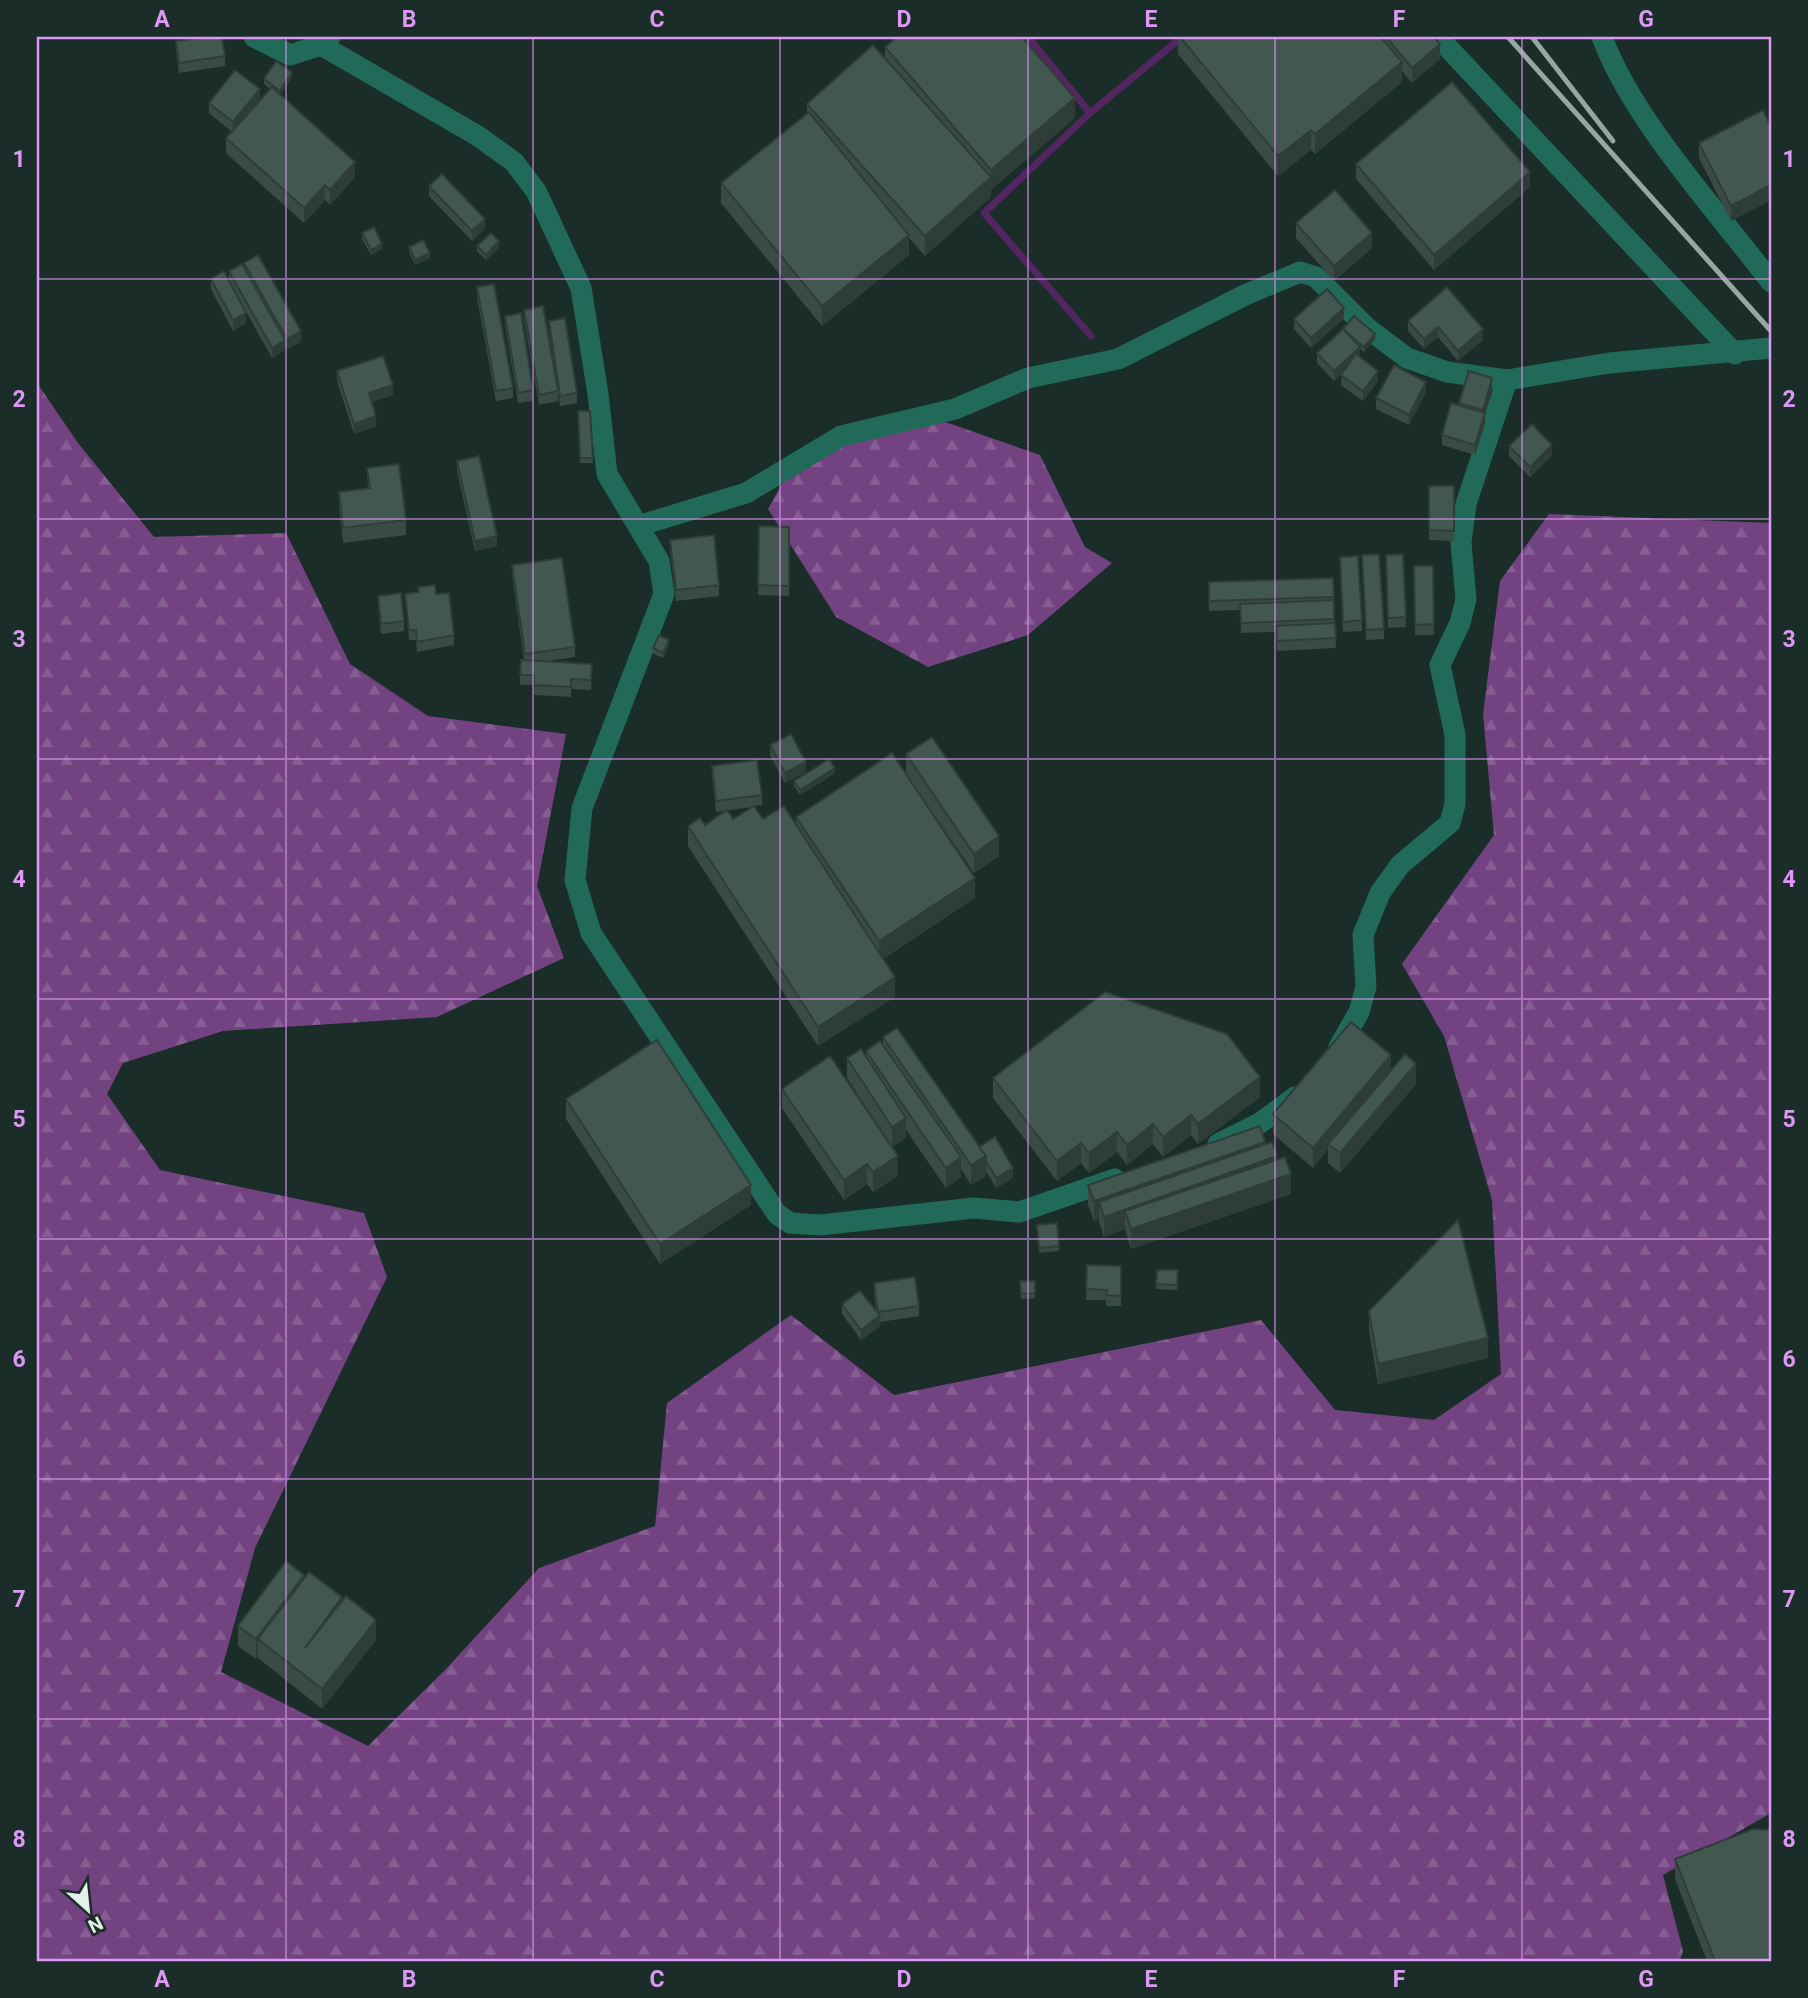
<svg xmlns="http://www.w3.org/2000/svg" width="1808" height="1998" viewBox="0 0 1808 1998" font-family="Roboto,sans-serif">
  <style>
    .forest { fill: url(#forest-firs) }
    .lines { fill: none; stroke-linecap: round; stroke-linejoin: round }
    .stream { stroke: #532561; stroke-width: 7 }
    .minor { stroke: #216a59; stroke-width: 21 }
    .rail { stroke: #98a6a3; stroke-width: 5 }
    .wall { fill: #3a4b46 }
    .shaded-wall { fill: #2f3d39 }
    .building { fill: #435751; stroke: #2f3d39; stroke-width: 2 }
    .grid { fill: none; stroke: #dd98f3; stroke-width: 2; stroke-opacity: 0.55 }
    .neatline { fill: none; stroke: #dd98f3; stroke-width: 2.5 }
    .grid-label { font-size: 23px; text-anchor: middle; font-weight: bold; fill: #dd98f3 }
  </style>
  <defs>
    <pattern id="forest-firs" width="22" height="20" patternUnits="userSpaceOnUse" patternTransform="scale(1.75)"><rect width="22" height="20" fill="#734381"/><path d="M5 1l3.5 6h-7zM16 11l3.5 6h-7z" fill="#875e93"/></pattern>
  </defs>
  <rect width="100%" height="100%" fill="#1a2d28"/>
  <g class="forest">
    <polygon points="37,383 78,443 154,537 286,533 350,664 428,716 566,734 537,886 564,958 437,1017 223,1031 123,1063 107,1094 160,1170 364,1213 387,1277 255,1548 221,1672 368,1746 445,1670 539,1568 655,1526 667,1403 791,1315 894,1395 1261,1320 1335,1410 1434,1420 1501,1374 1492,1200 1444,1036 1402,964 1494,835 1483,714 1500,581 1549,514 1771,523 1771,1813 1663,1875 1683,1951 1680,1961 37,1961"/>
    <polygon points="919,413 1040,455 1085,547 1112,563 1028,635 928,667 836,617 768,509 799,452"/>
  </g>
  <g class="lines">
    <g class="stream">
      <polyline points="1028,37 1090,113"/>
      <polyline points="1091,336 984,213 1090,113 1182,37"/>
    </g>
    <g class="minor">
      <polyline points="254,37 290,55 321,45 330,37"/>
      <polyline points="1438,37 1735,354"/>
      <path d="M1602 37C1632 119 1717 211 1771 282"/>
      <polyline points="321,45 478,136 514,162 536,191 581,288 598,394 607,474 659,561 664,594 582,808 575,880 591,933 777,1214 790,1223 820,1225 974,1208 1019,1212 1115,1179"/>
      <polyline points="638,526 746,493 841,436 955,409 1028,378 1118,359 1245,295 1300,272 1316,277 1367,328 1407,358 1447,372 1507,380 1609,363 1771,348"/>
      <polyline points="1339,1047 1359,1012 1366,987 1363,935 1380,893 1400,865 1450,823 1455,804 1455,735 1440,665 1460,623 1466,599 1461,543 1466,504 1507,380"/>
      <polyline points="1218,1144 1260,1123 1295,1097"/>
    </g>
    <g class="rail">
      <polyline points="1508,37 1771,331"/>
      <polyline points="1532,37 1613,141"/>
    </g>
  </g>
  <g class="wall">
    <polygon points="1178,37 1434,37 1440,59 1412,83 1402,71 1402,82 1315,154 1311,150 1278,176 1178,54"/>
    <polygon points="1767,37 1771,37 1771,45"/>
    <polygon points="176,41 225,56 225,66 179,73 176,51"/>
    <polygon points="885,47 1075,118 991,190 991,197 925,256 909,238 909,255 822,326 721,203 721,183 807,114 807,104 885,59"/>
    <polygon points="292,77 280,95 355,177 330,205 325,200 304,223 226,153 226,138 232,132 209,113 209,103 260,99 249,113 270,89 264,84 264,79"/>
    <polygon points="1771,127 1771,200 1731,221 1699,158 1699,143"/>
    <polygon points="1356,164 1530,187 1434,270 1356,179"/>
    <polygon points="429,186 485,229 472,241 429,196"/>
    <polygon points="1296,223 1372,248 1334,281 1296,238"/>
    <polygon points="362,233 382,249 371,255 362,239"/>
    <polygon points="477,246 499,247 486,260 477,251"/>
    <polygon points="409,247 430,258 415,265 409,252"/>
    <polygon points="244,263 301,342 287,349 285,346 285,350 272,358 239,299 246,323 233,331 211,289 211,279 229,280 229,271 244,267"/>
    <polygon points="477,287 513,388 513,398 496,401 477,298"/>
    <polygon points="1447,287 1483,340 1458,361 1438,337 1424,349 1408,331 1408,321"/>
    <polygon points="524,310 557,383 549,331 549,321 577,393 577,403 560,406 558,392 558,401 539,405 524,320"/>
    <polygon points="505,316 533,390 533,401 518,403 505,326"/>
    <polygon points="1344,318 1311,348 1294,329 1294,319"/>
    <polygon points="1343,329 1375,339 1364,352 1360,349 1360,357 1378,381 1363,401 1341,385 1342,374 1334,381 1317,363 1317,353"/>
    <polygon points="337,371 393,395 372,402 376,426 354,434 337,381"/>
    <polygon points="1492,388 1485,413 1485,423 1475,455 1442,445 1442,435 1459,405 1459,403"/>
    <polygon points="1426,392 1409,425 1376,409 1376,398"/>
    <polygon points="578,411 590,411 593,463 580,463"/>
    <polygon points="1509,446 1552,455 1530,477 1509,456"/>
    <polygon points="457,461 497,546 475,551 457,471"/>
    <polygon points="367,468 406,520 406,535 343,543 339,508 339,492 368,489"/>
    <polygon points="1429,486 1454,486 1454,541 1429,540"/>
    <polygon points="759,526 789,527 789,596 758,595"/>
    <polygon points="670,540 719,585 719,596 676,601 670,551"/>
    <polygon points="1403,554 1406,627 1388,628 1386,555"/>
    <polygon points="1362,555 1384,629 1384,639 1366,640"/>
    <polygon points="512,565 575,647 575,657 548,661 592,674 591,690 571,689 571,697 534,695 534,685 520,685 520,675 524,660 512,575"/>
    <polygon points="1414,566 1433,566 1434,635 1415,635"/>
    <polygon points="1340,567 1362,620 1362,631 1343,632"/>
    <polygon points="1333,578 1336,648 1277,651 1276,632 1241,633 1240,610 1209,611 1209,582"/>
    <polygon points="405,594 436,594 454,635 454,645 417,652 416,640 409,640"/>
    <polygon points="378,596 404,621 404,631 381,634 378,606"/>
    <polygon points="669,645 663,658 653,654 653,648"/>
    <polygon points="770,745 806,772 785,783 770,755"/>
    <polygon points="906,754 999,856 974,873 906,774"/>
    <polygon points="712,766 762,795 762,805 754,806 763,819 796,825 796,817 975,898 883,959 895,997 818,1046 688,846 688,826 705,825 733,819 752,807 716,812 712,776"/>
    <polygon points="835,773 800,795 794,786 794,781"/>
    <polygon points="883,1037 979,1147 1013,1178 996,1188 986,1171 986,1176 971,1185 961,1169 961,1177 946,1188 906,1130 906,1138 892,1147 847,1078 847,1058 866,1055 866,1051 883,1045"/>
    <polygon points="1391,1070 1416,1084 1340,1173 1328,1163 1328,1149 1313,1168 1273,1134 1273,1114"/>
    <polygon points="993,1078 1260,1097 1198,1144 1191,1135 1163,1157 1153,1144 1127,1165 1117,1152 1089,1173 1081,1163 1057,1181 993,1098"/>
    <polygon points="782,1089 898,1176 873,1192 867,1184 844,1200 782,1108"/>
    <polygon points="566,1099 751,1205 660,1264 566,1119"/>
    <polygon points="1265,1144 1277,1159 1291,1194 1131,1249 1125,1229 1104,1237 1099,1222 1099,1219 1094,1221 1088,1205 1088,1185"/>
    <polygon points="1037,1225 1059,1246 1059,1251 1039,1253"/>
    <polygon points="1087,1265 1121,1266 1121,1306 1106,1306 1106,1300 1086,1300"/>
    <polygon points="1157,1270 1178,1270 1177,1290 1156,1289"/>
    <polygon points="1020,1281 1035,1281 1035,1298 1021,1299"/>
    <polygon points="874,1283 919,1306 919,1316 880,1322 880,1326 861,1340 842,1314 842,1304 876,1311 874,1293"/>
    <polygon points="1369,1311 1488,1358 1378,1384 1369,1331"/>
    <polygon points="304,1579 342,1601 376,1640 322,1709 258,1658 258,1656 256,1659 238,1646 238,1626"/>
    <polygon points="1767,1830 1771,1961 1707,1961 1675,1879 1675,1859"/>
  </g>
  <g class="shaded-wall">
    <polygon points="1440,44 1440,59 1412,83 1412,68"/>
    <polygon points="1402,62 1402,82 1315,154 1315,134"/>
    <polygon points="292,72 292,77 280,96 280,91"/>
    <polygon points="260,89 260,99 233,133 233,122"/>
    <polygon points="1075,98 1075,118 991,190 991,197 925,256 925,236 991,177 991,170"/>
    <polygon points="1311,130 1311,150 1278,176 1278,156"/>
    <polygon points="355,162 355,177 330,205 330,190"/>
    <polygon points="1530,172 1530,187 1434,270 1434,255"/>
    <polygon points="325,185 325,200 304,223 304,208"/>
    <polygon points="1771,185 1771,200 1731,221 1731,206"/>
    <polygon points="485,219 485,229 472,241 472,231"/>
    <polygon points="1372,233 1372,248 1334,281 1334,266"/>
    <polygon points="909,235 909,255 822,326 822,306"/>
    <polygon points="499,241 499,247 486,260 486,255"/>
    <polygon points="382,244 382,249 371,255 371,250"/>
    <polygon points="430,253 430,258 415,265 415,260"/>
    <polygon points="1344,308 1344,318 1311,348 1311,338"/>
    <polygon points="246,313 246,323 233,331 233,320"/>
    <polygon points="1438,327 1438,337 1424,349 1424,339"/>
    <polygon points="1483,329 1483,340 1458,361 1458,351"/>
    <polygon points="301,331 301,342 287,349 287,339"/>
    <polygon points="1375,334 1375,339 1364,352 1364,347"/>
    <polygon points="285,340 285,350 272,358 272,348"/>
    <polygon points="1360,347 1360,357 1334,381 1334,371"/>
    <polygon points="1378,371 1378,381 1363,401 1363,391"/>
    <polygon points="1492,378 1492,388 1485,413 1485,423 1475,455 1475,445 1483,420 1483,410"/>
    <polygon points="1426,382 1426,392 1409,425 1409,415"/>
    <polygon points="393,385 393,395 369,403 369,393"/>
    <polygon points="376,416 376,426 354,434 354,424"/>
    <polygon points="1552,445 1552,455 1530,477 1530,467"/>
    <polygon points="497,536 497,546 475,551 475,541"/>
    <polygon points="669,640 669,645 663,658 663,653"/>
    <polygon points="806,762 806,772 785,783 785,773"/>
    <polygon points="835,768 835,773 800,795 800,790"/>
    <polygon points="999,836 999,856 974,873 974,854"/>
    <polygon points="975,878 975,898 879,961 879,941"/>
    <polygon points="895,977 895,997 818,1046 818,1027"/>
    <polygon points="1391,1055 1391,1075 1328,1144 1328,1149 1313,1168 1313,1148"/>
    <polygon points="1416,1064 1416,1084 1340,1173 1340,1153"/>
    <polygon points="1260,1077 1260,1097 1198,1144 1198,1124"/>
    <polygon points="1191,1115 1191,1135 1163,1157 1163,1137"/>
    <polygon points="906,1118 906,1138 892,1147 892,1127"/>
    <polygon points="1153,1124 1153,1144 1127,1165 1127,1145"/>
    <polygon points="1117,1132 1117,1152 1089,1173 1089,1153"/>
    <polygon points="1265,1142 1265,1161 1277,1156 1277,1176 1125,1211 1125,1229 1104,1237 1104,1217 1099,1202 1099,1219 1094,1221 1094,1201"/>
    <polygon points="1081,1143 1081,1163 1057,1181 1057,1161"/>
    <polygon points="898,1156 898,1176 873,1192 873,1172"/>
    <polygon points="986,1156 986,1176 971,1185 971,1165"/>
    <polygon points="961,1157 961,1177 946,1188 946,1168"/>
    <polygon points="867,1164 867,1184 844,1200 844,1180"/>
    <polygon points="1013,1168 1013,1178 996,1188 996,1178"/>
    <polygon points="1291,1174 1291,1194 1131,1249 1131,1229"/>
    <polygon points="751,1185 751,1205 660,1264 660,1244"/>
    <polygon points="880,1315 880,1326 861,1340 861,1330"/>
    <polygon points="1488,1338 1488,1358 1378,1384 1378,1364"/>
    <polygon points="304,1575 304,1594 258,1639 258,1656 256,1659 256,1639"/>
    <polygon points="342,1597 342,1617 305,1648"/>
    <polygon points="376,1620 376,1640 322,1709 322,1689"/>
  </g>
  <g class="building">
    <polygon points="206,37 222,37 225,56 179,63 176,41"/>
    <polygon points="897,37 1022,37 1075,98 991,170 885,47"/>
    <polygon points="1180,37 1381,37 1402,62 1315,134 1311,130 1278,156"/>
    <polygon points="1386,37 1434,37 1440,44 1412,68"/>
    <polygon points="873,45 991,177 925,236 807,104"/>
    <polygon points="276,61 292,72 280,91 264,79"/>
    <polygon points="235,70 260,89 233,122 209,103"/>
    <polygon points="1452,82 1530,172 1434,255 1356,164"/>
    <polygon points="272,87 355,162 330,190 325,185 304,208 226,138"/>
    <polygon points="1763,110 1771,127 1771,185 1731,206 1699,143"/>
    <polygon points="809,112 909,235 822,306 721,183"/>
    <polygon points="442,174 485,219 472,231 429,186"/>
    <polygon points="1335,190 1372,233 1334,266 1296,223"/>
    <polygon points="374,227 382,244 371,250 362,233"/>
    <polygon points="491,233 499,241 486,255 477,246"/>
    <polygon points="423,240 430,253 415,260 409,247"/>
    <polygon points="258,255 301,331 287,339 244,263"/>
    <polygon points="242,264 285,340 272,348 229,271"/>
    <polygon points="224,271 246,313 233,320 211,279"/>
    <polygon points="494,284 513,388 496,391 477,287"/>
    <polygon points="1447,287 1483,329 1458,351 1438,327 1424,339 1408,321"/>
    <polygon points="1327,289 1344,308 1311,338 1294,319"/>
    <polygon points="543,306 558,391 539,395 524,310"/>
    <polygon points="521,313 533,390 518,393 505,316"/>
    <polygon points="1354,316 1375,334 1364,347 1343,329"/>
    <polygon points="565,318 577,393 560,396 549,321"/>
    <polygon points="1343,329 1360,347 1334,371 1317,353"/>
    <polygon points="1356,354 1378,371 1363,391 1341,375"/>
    <polygon points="383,356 393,385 369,393 376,416 354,424 337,371"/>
    <polygon points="1394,365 1426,382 1409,415 1376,398"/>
    <polygon points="1469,371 1492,378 1483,410 1459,403"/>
    <polygon points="1451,403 1485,413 1475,445 1442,435"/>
    <polygon points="578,411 590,411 593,458 580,458"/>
    <polygon points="1532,424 1552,445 1530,467 1509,446"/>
    <polygon points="479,456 497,536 475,541 457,461"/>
    <polygon points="399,464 406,520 343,528 339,492 370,488 367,468"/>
    <polygon points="1429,486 1454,486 1454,531 1429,530"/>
    <polygon points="759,526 789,527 789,586 758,585"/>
    <polygon points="714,535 719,585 676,590 670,540"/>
    <polygon points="1379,554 1384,629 1366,630 1362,555"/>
    <polygon points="1403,554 1406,617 1388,618 1386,555"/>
    <polygon points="1358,556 1362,620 1343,622 1340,557"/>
    <polygon points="562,558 575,647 525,654 512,565"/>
    <polygon points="1414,566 1433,566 1434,624 1415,625"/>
    <polygon points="1333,578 1334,597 1209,601 1209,582"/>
    <polygon points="435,585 436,594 449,593 454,635 417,642 416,630 409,630 405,594 419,592 418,587"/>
    <polygon points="401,593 404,621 381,624 378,596"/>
    <polygon points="1334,600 1334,619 1241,623 1240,604"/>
    <polygon points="1335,623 1336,638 1277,641 1276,626"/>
    <polygon points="659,635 669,640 663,653 653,648"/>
    <polygon points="521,660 592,664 591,680 571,679 571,687 534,685 534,675 520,675"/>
    <polygon points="791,734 806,762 785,773 770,745"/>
    <polygon points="932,737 999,836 974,854 906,754"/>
    <polygon points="892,753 975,878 879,941 796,817"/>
    <polygon points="829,759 835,768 800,790 794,781"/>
    <polygon points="757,760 762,795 716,801 712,766"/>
    <polygon points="754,806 763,819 784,806 895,977 818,1027 688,826 700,818 705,825 727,810 733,819"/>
    <polygon points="1105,992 1227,1034 1260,1077 1198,1124 1191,1115 1163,1137 1153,1124 1127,1145 1117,1132 1089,1153 1081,1143 1057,1161 993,1078"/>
    <polygon points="1351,1022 1391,1055 1313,1148 1273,1114"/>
    <polygon points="897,1028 986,1156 971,1165 883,1037"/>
    <polygon points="657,1040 751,1185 660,1244 566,1099"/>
    <polygon points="880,1041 961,1157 946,1168 866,1051"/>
    <polygon points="861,1049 906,1118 892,1127 847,1058"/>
    <polygon points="1405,1054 1416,1064 1340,1153 1328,1144"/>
    <polygon points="830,1056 898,1156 873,1172 867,1164 844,1180 782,1089"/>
    <polygon points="1260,1126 1265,1142 1094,1201 1088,1185"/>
    <polygon points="995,1137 1013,1168 996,1178 986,1161 986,1156 979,1147"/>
    <polygon points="1272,1142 1277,1156 1104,1217 1099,1202"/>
    <polygon points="1285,1157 1291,1174 1131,1229 1125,1211"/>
    <polygon points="1458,1220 1488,1338 1378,1364 1369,1311"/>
    <polygon points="1057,1223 1059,1246 1039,1248 1037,1225"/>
    <polygon points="1087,1265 1121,1266 1121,1296 1106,1295 1107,1290 1086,1289"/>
    <polygon points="1157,1270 1178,1270 1177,1285 1156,1284"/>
    <polygon points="915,1277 919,1306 878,1312 874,1283"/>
    <polygon points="1020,1281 1035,1281 1035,1293 1021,1294"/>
    <polygon points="860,1291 880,1315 861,1330 842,1304"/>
    <polygon points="286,1561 304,1575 256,1639 238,1626"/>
    <polygon points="309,1572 342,1597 305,1648 346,1596 376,1620 322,1689 258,1639"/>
    <polygon points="1771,1828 1771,1961 1715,1961 1675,1859 1753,1829 1767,1830"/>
  </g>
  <path class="grid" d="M286 37V1961M533 37V1961M780 37V1961M1028 37V1961M1275 37V1961M1522 37V1961M37 279H1771M37 519H1771M37 759H1771M37 999H1771M37 1239H1771M37 1479H1771M37 1719H1771"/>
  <rect width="1808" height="1998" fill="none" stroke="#1a2d28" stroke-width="77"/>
  <g transform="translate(88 1910) rotate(153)" stroke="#1a2d28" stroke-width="5" paint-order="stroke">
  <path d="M0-5L12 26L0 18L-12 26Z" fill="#e5f0ed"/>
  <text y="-10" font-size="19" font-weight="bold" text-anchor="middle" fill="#e5f0ed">N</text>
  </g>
  <rect x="38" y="38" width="1732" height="1922" class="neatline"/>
  <g class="grid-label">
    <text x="162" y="27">A</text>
    <text x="409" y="27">B</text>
    <text x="657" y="27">C</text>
    <text x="904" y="27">D</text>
    <text x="1151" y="27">E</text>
    <text x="1399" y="27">F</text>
    <text x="1646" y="27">G</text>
    <text x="19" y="167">1</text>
    <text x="1789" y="167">1</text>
    <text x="19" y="407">2</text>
    <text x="1789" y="407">2</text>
    <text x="19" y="647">3</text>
    <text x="1789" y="647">3</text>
    <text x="19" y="887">4</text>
    <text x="1789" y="887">4</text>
    <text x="19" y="1127">5</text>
    <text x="1789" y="1127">5</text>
    <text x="19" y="1367">6</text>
    <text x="1789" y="1367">6</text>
    <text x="19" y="1607">7</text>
    <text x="1789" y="1607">7</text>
    <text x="19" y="1847">8</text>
    <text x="1789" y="1847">8</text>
    <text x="162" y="1987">A</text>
    <text x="409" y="1987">B</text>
    <text x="657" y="1987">C</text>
    <text x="904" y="1987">D</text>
    <text x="1151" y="1987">E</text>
    <text x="1399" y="1987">F</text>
    <text x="1646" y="1987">G</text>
  </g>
</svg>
